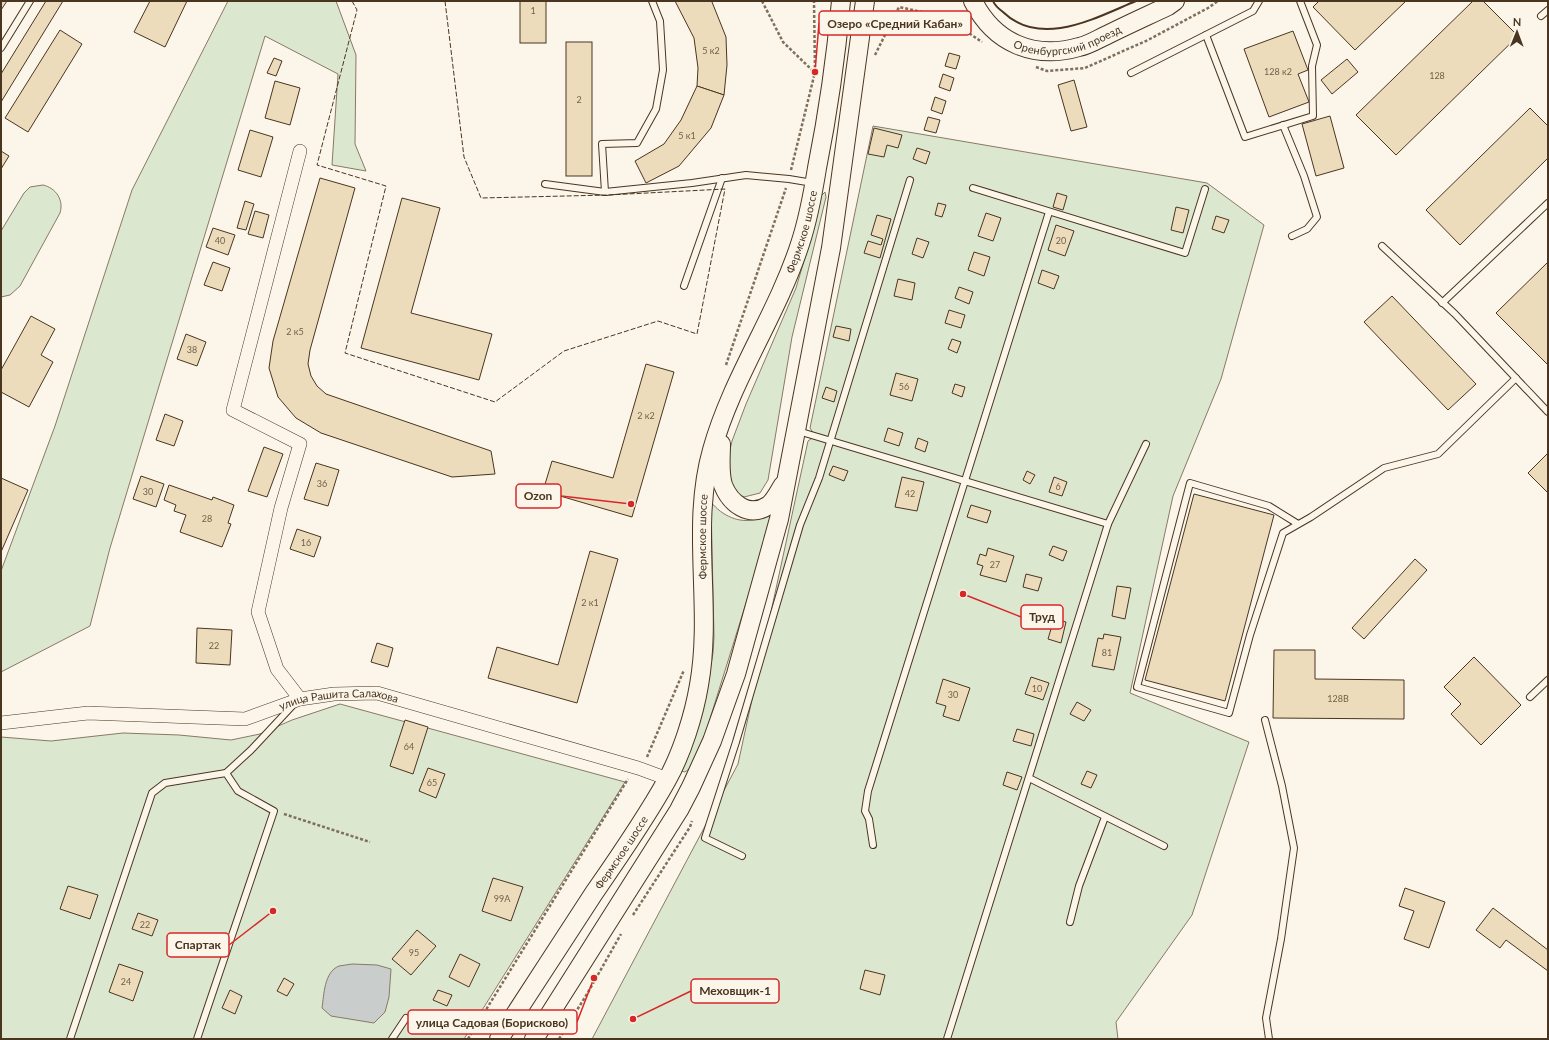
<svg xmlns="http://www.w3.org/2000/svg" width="1549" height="1040" viewBox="0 0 1549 1040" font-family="Lato,sans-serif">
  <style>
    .green { fill: #dce7d0; stroke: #887966 }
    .water { fill: #c9cecd; stroke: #887966 }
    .building { fill: #ecdcbc; stroke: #4a3520 }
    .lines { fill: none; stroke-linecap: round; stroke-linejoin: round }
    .service-casing { stroke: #4a3520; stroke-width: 8 }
    .minor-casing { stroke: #4a3520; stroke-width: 14 }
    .secondary-casing { stroke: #4a3520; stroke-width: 20 }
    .path { stroke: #7f6f5c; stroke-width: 2.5; stroke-dasharray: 3 2; stroke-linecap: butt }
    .service { stroke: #fbf6e9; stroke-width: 6 }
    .minor { stroke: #fbf6e9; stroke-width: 13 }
    .secondary { stroke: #fbf6e9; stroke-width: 18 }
    .fence { stroke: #4a3520; stroke-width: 1; stroke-dasharray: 5 2; stroke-linecap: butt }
    .wall { stroke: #4a3520; stroke-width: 2 }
    .labels { text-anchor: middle; stroke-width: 3; stroke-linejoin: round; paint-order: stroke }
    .number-label { font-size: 9px; fill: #725f47 }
    .street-label { font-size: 11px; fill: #4a3520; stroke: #fbf6e9 }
    .leader { fill: none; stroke: #d62828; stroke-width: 1.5 }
    .callout-dot { fill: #d62828; stroke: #fbf6e9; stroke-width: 1.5 }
    .callout { fill: #fbf6e9; stroke: #d62828; stroke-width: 1.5 }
    .callout-label { font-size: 12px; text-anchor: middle; font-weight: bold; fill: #4a3520 }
  </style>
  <rect width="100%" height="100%" fill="#fbf6e9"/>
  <g class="green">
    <polygon points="228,1 336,1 356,55 355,144 366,171 332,165 338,74 265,36 110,548 90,626 1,672 1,571 55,426 132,190"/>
    <polygon points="873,126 1207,183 1264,225 1221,379 1173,496 1130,693 1249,742 1192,915 1116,1022 1118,1039 592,1039 738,764 808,441 815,436 810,428"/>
    <path d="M43 185C56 188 64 200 60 213L20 286 10 295 1 297V231L24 193 30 187Z"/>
    <polygon points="825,192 826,197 792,337 768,480 760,493 744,497 733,492 726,467 732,441 746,404 796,288 814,227 821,196"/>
    <path d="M711 502C722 516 740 524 756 519 761 517 766 514 771 512L767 532 751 587 704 738 689 769 685 772 681 771 705 698 713 653 714 637Z"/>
    <polygon points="340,704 625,782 464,1039 1,1039 1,737 51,741 123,733 179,735 231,740 260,734 292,720"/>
  </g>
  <path class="water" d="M352 964 377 965 391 969 389 997 385 1012 374 1023 331 1016 322 1008C324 995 324 972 339 966 343 965 348 965 352 964Z"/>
  <g class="building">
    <polygon points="1,1 7,1 1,10"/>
    <polygon points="46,1 63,1 1,102 1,74"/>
    <polygon points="150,1 187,1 165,47 134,32"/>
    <rect x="520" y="1" width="26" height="42"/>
    <polygon points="675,1 712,1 712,2 726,37 727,65 724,95 697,86 698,68 694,38"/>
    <polygon points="1319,1 1406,1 1355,50 1313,7"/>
    <polygon points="1473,1 1483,1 1518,36 1396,155 1356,115"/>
    <polygon points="60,30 82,44 28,132 5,118"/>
    <polygon points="1293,31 1308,70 1298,74 1309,102 1269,117 1244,49"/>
    <rect x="566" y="42" width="26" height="134"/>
    <polygon points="949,53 960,56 956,69 945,66"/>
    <polygon points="274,58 282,61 276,76 267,73"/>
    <polygon points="1347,59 1358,72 1332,94 1321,80"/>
    <polygon points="943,74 954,78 950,91 939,87"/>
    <polygon points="1074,80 1087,127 1071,131 1058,85"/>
    <polygon points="275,81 300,88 290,125 265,118"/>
    <polygon points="697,86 724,95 711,128 679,166 646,183 635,161 664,144 681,120"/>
    <polygon points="935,97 946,101 942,114 931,110"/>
    <polygon points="1530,108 1548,126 1548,158 1460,245 1426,210"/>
    <polygon points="1330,116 1344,168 1316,176 1302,124"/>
    <polygon points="928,117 940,120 936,133 924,130"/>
    <polygon points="874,128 902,135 898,148 887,145 884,157 868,154"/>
    <polygon points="250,130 273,137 261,177 238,170"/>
    <polygon points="917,148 930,152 926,164 913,159"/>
    <polygon points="1,151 9,156 1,169"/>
    <polygon points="320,178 355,188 310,350 308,364 311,376 317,386 326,394 491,451 495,474 452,477 321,433 296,418 278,397 269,368 273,341"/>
    <polygon points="1057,193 1067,196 1063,210 1053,207"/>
    <polygon points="402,198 440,208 411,313 492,334 479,380 361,348"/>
    <polygon points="245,201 254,204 246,230 237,228"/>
    <polygon points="938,203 946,205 942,217 935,215"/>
    <polygon points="1176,207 1189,210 1183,233 1171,230"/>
    <polygon points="255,211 269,215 263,238 248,234"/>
    <polygon points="986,213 1001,218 993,241 978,236"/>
    <polygon points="877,215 891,219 880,258 864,253 868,241 881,245 883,239 871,235"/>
    <polygon points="1216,216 1229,220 1224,233 1212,229"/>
    <polygon points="1056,225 1074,231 1065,256 1048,250"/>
    <polygon points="213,228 235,235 228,255 206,247"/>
    <polygon points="917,238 929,242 923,258 912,254"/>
    <polygon points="974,252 990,257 984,276 968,270"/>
    <polygon points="213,262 230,268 222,291 204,285"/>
    <polygon points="1548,262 1548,365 1496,313"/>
    <polygon points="1042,270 1059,276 1054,289 1038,283"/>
    <polygon points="898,279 915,283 912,300 894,296"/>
    <polygon points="959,287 973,292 969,304 955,298"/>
    <polygon points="1392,296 1476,384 1448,410 1364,322"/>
    <polygon points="949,310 965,315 961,328 945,323"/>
    <polygon points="31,316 55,329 41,355 53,362 29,407 1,392 1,370"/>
    <polygon points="836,326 851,329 849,341 833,337"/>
    <polygon points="186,334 206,342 197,366 177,359"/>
    <polygon points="952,339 961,342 957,353 948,349"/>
    <polygon points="646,364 674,372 632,517 543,491 552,461 613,478"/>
    <polygon points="896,373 918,379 912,401 890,395"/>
    <polygon points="955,384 965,387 962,397 952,393"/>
    <polygon points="826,387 837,391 834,402 822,398"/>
    <polygon points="165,414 183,421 174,446 156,440"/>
    <polygon points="888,428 903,433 899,446 884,441"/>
    <polygon points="918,438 928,442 925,452 915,448"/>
    <polygon points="264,447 283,454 267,497 248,491"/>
    <polygon points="1547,454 1548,455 1548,493 1528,473"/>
    <polygon points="316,463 339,470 328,506 304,499"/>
    <polygon points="833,466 848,471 844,481 829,475"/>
    <polygon points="1027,471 1035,475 1030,484 1023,480"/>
    <polygon points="141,476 164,484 156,507 133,499"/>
    <polygon points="902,477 924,482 917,511 895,507"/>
    <polygon points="1054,477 1067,482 1062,496 1049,492"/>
    <polygon points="1,478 28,490 1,552"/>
    <polygon points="169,485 212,500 213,497 234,505 228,523 231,524 222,547 180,532 186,515 174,511 176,505 164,500"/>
    <polygon points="1194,494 1274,515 1225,701 1145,680"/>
    <polygon points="971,505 991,511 987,523 967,517"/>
    <polygon points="297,529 321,537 314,557 290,549"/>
    <polygon points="1053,546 1067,551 1063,561 1049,555"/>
    <polygon points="988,548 1014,556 1006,582 980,575 983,566 977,564 980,554 986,556"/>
    <polygon points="590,551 618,559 577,703 488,678 497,647 558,665"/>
    <polygon points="1415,559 1427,570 1364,639 1352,628"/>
    <polygon points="1026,574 1042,578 1038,591 1023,587"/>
    <polygon points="1117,586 1131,588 1125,619 1112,616"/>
    <polygon points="1054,619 1066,622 1061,643 1048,639"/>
    <polygon points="197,628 232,630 230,665 196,663"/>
    <polygon points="1104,634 1121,637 1114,670 1092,666 1098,638 1103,639"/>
    <polygon points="377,643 393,648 388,667 371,662"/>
    <polygon points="1274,650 1315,650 1315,679 1404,680 1404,719 1273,718"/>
    <polygon points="1474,657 1521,705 1481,745 1451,714 1461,704 1444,687"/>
    <polygon points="1031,677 1049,683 1043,700 1025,694"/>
    <polygon points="943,679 970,688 959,721 943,716 946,706 936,703"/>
    <polygon points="1077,702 1091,710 1084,721 1070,714"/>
    <polygon points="405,720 428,727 413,774 390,766"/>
    <polygon points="1017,729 1034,734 1031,746 1013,741"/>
    <polygon points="428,768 445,774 436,798 419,791"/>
    <polygon points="1087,771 1097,775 1091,788 1081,784"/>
    <polygon points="1007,772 1022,777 1017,790 1003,785"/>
    <polygon points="493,878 523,887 511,921 482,911"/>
    <polygon points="68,886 98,895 90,919 60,909"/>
    <polygon points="1405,888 1445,902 1429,948 1404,939 1414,911 1399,906"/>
    <polygon points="1493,908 1548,950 1548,971 1506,940 1500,948 1476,930"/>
    <polygon points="138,913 158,920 152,936 132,929"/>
    <polygon points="417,930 436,946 411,975 392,959"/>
    <polygon points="460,954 480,964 469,987 449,977"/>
    <polygon points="119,964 143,972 133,1001 109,992"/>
    <polygon points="865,970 885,975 880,995 860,989"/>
    <polygon points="284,978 294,984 287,996 277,991"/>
    <polygon points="230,990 242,996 235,1014 222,1008"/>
    <polygon points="438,990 452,995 447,1006 433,1000"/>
  </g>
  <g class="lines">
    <g class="service-casing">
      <g id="service">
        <polyline points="1541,16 1548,10"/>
        <polyline points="1206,35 1245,137 1313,116 1312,66 1317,45 1300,1"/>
        <polyline points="1,48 30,1"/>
        <polyline points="1131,73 1253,11 1259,1"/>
        <polyline points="1283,125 1304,176 1317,217 1307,229 1292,236"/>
        <polyline points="545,184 605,192 692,183 746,175 789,179 813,183"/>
        <polyline points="973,188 1185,253 1205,189"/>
        <polyline points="605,192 602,144 637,143 656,109 663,70 660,21 652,1"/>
        <polyline points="1382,246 1455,314 1548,412"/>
        <polyline points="684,286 722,178"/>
        <polyline points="1442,303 1548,203"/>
        <polyline points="798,431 1108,524"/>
        <polyline points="1298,524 1269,506 1190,483 1137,687 1229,713 1250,635 1283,533 1311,517 1384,468 1438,454 1516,378"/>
        <polyline points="1530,697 1548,680"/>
        <polyline points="1265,720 1282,786 1294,848 1281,939 1266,1018 1269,1039"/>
        <polyline points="1029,778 1164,846"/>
        <polyline points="873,845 869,819 865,811 868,791 1049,212"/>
        <polyline points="742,856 705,838 736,742 800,525 819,478 910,180"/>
        <polyline points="1070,922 1079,886 1105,817"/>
        <polyline points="70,1039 152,793 165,783 226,773 251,750 294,704"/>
        <polyline points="197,1039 274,811 238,791 226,773"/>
        <polyline points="392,1039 406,1018"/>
        <polyline points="947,1039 1108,524 1146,444"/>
      </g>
    </g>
    <g class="minor-casing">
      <g id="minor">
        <polyline points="300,699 277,669 258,612 281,508 300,444 233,410 300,151"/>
        <path id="s1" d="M1 723 88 713 245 719 300 699 334 694 377 693 638 768 668 779"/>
      </g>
    </g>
    <g class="secondary-casing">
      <g id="secondary">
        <path id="s2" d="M973 1C994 43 1034 60 1079 47 1089 45 1098 39 1107 35 1127 25 1147 16 1168 6L1175 1"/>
        <path d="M721 444C721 457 719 472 723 485 730 503 749 519 769 505 775 500 779 491 783 485"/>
        <path id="s3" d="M499 1039C531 990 562 942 594 893 619 857 646 818 667 780 682 753 694 715 699 685 713 607 690 527 712 450 732 378 777 315 800 244 808 220 813 193 817 168 828 113 836 57 841 1"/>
        <polyline points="534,1039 679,810 691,787 712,741 736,674 779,519 831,248 865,1"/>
      </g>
    </g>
    <g class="path">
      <polyline points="762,1 783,42 814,72"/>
      <polyline points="875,55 899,7 945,17 982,42"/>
      <polyline points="1036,67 1047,71 1085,68 1148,40 1208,8 1218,1"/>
      <polyline points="791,170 815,72 814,1"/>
      <polyline points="726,365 786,188"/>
      <polyline points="647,757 684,670"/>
      <polyline points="284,814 370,842"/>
      <polyline points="633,915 690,827 692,821"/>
      <polyline points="468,1039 628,779"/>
      <polyline points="559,1039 587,994 621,934"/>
    </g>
    <use href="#service" class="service"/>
    <use href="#minor" class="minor"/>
    <use href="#secondary" class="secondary"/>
    <polyline class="fence" points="352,1 357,10 317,165 386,186 345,353 495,402 564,351 658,321 697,334 725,189 608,195 481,198 464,157 445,1"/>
    <path class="wall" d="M993 1C995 6 999 9 1003 12 1041 49 1097 17 1136 1"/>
  </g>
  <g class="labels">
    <g class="number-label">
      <text x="533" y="14">1</text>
      <text x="711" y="54">5 к2</text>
      <text x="1278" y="75">128 к2</text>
      <text x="1437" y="79">128</text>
      <text x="579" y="103">2</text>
      <text x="687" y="139">5 к1</text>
      <text x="220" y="244">40</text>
      <text x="1061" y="244">20</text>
      <text x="295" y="335">2 к5</text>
      <text x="192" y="353">38</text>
      <text x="904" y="390">56</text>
      <text x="646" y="419">2 к2</text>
      <text x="322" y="487">36</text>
      <text x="1058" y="490">6</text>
      <text x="148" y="495">30</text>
      <text x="910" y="497">42</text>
      <text x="207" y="522">28</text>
      <text x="306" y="546">16</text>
      <text x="995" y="568">27</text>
      <text x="590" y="606">2 к1</text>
      <text x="214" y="649">22</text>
      <text x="1107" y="656">81</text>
      <text x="1037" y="692">10</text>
      <text x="953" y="698">30</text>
      <text x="1338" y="702">128В</text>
      <text x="409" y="750">64</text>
      <text x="432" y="786">65</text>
      <text x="502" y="902">99А</text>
      <text x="145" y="928">22</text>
      <text x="414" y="956">95</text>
      <text x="126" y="985">24</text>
    </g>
    <g class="street-label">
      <text dy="4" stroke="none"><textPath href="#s2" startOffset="116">Оренбургский проезд</textPath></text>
      <text dy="4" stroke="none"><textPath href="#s3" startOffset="882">Фермское шоссе</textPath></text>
      <text dy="4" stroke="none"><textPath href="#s3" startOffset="558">Фермское шоссе</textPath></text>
      <text dy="4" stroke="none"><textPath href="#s1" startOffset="342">улица Рашита Салахова</textPath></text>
      <text dy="4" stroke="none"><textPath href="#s3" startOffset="223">Фермское шоссе</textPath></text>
    </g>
  </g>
  <path class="leader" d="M815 72L819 23M631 504L561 496M963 594L1021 617M273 911L229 945M633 1019L691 991M594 978L577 1022"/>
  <g class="callout-dot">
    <circle cx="815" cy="72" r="4"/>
    <circle cx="631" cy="504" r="4"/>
    <circle cx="963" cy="594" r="4"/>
    <circle cx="273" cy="911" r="4"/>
    <circle cx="633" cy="1019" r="4"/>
    <circle cx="594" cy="978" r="4"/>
  </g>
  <g class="callout">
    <rect x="819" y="11" width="152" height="24" rx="4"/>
    <rect x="516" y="484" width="45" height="24" rx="4"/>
    <rect x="1021" y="605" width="42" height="24" rx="4"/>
    <rect x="167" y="933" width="62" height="24" rx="4"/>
    <rect x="691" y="979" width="88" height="24" rx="4"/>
    <rect x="408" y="1010" width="169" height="24" rx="4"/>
  </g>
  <g class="callout-label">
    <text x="895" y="28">Озеро «Средний Кабан»</text>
    <text x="538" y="500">Ozon</text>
    <text x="1042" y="621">Труд</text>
    <text x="198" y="949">Спартак</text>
    <text x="735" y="995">Меховщик-1</text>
    <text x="492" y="1027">улица Садовая (Борисково)</text>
  </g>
  <rect width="1549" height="1040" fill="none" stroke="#4a3520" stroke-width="4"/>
  <g transform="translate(1517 32) rotate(1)" stroke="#fbf6e9" stroke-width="3" paint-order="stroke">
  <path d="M0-3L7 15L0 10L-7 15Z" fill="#4a3520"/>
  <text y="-6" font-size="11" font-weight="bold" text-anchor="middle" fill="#4a3520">N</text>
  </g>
</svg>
